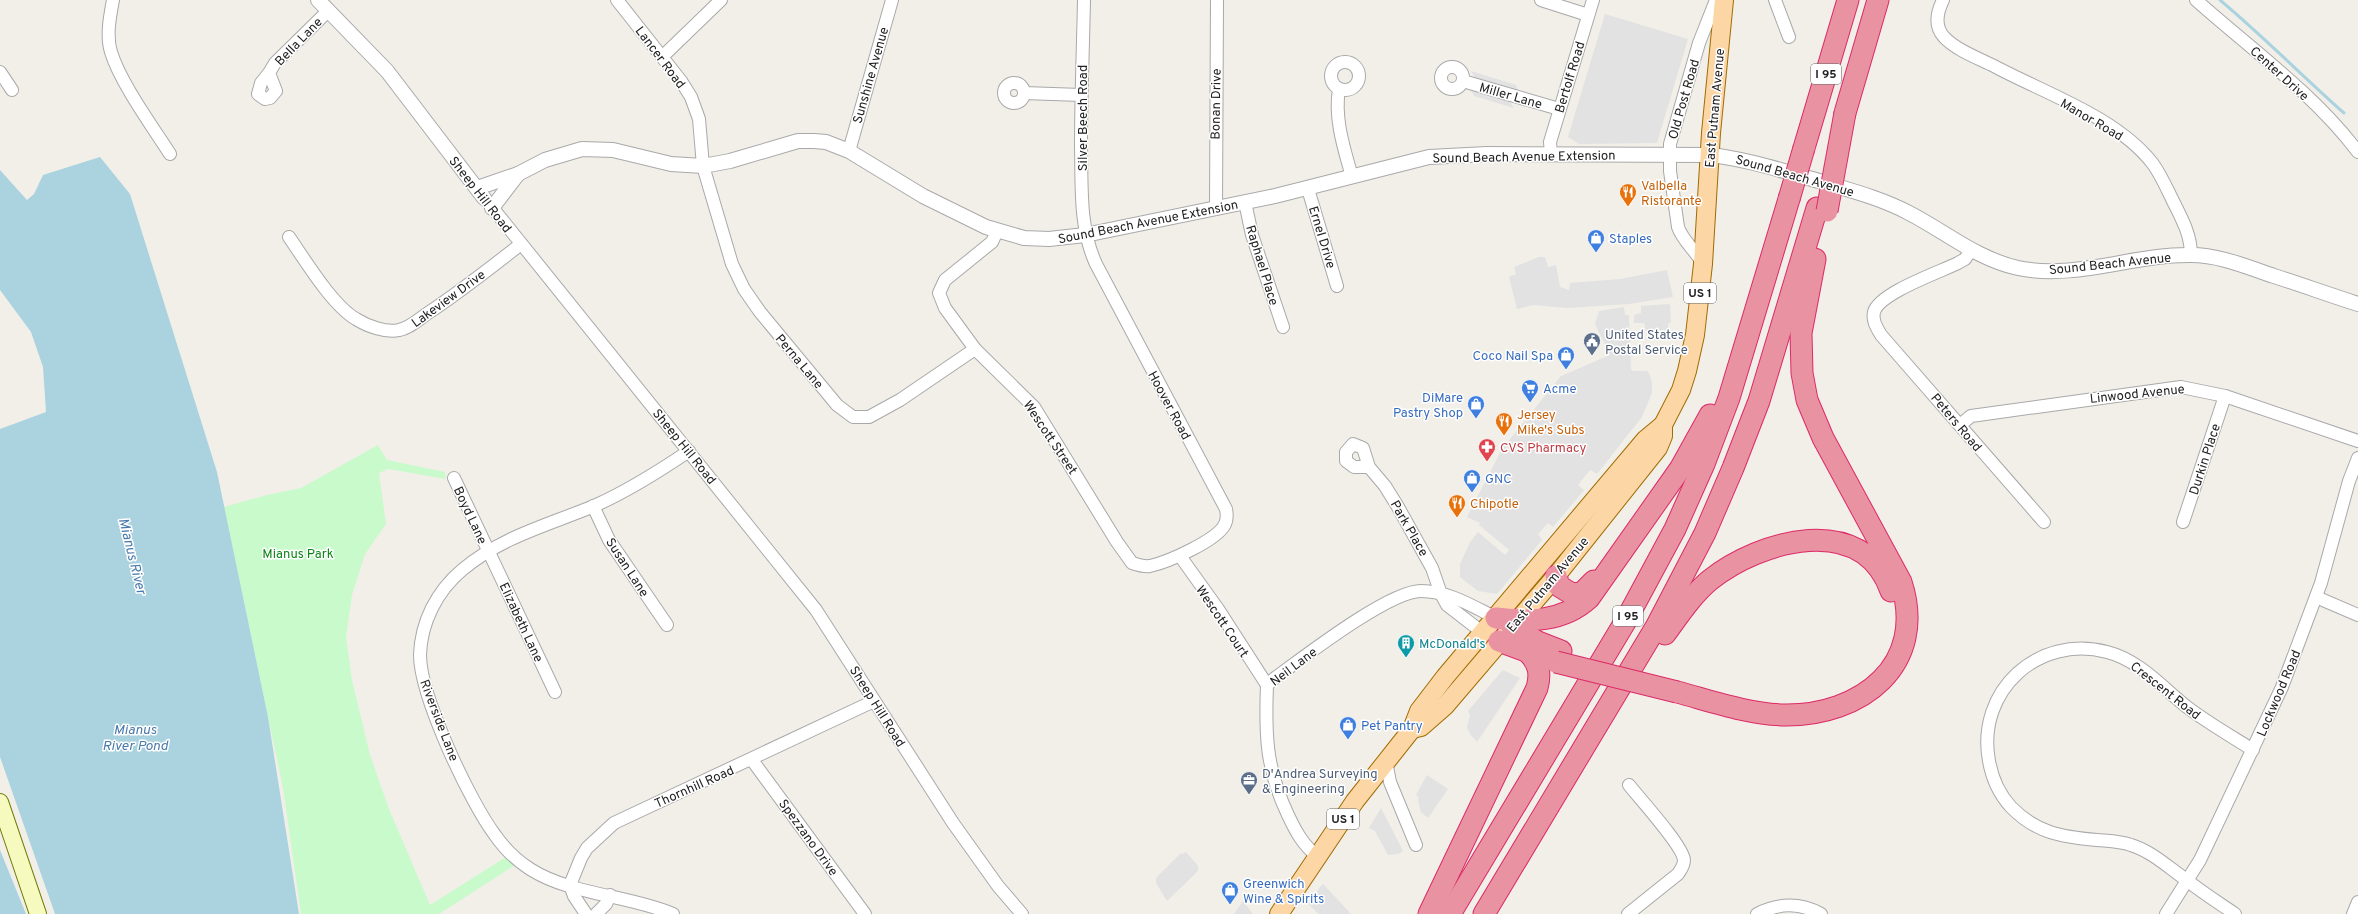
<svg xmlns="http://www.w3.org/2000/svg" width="2358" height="914" viewBox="0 0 2358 914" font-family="Overpass,sans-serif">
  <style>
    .park { fill: #c8facc }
    .parking { fill: #e2e2e2 }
    .water { fill: #aad3df }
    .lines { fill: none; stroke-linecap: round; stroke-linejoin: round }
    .stream { stroke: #aad3df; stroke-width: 3 }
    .minor-casing { stroke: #a9a9a9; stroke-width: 14 }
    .tertiary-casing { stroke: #a9a9a9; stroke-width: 16 }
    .secondary-casing { stroke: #707d05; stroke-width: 18 }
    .primary-casing { stroke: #a06b00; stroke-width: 20 }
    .motorway-casing { stroke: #dc2a67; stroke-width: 23 }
    .minor { stroke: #fff; stroke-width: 12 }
    .tertiary { stroke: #fff; stroke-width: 14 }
    .secondary { stroke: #f7fabf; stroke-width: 16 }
    .primary { stroke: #fcd6a4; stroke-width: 18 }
    .motorway { stroke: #e892a2; stroke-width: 21 }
    .motorway-bridge-casing { stroke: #dc2a67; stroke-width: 23; stroke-linecap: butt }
    .motorway-bridge { stroke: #e892a2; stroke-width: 21 }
    .labels { text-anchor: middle; stroke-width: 3; stroke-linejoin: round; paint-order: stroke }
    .shield { fill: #fff; stroke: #646464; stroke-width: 1 }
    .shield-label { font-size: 12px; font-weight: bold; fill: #222 }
    .street-label { font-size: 13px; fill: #222; stroke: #fff }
    .food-label { font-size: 13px; fill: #c56008; stroke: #fff; text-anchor: start }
    .shop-label { font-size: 13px; fill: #366cbe; stroke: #fff; text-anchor: start }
    .service-label { font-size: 13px; fill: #4e5e75; stroke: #fff; text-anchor: start }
    .health-label { font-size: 13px; fill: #be3a42; stroke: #fff; text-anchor: start }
    .park-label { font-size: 13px; fill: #0c8416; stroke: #fff }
    .culture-label { font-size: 13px; fill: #0d838f; stroke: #fff; text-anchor: start }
    .water-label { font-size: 14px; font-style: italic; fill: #4a7aab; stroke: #fff }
  </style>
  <rect width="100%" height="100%" fill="#f2efe9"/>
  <polygon class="park" points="378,445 387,460 445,472 446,479 388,469 379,473 386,524 365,554 352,595 346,637 352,680 370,755 389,809 430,905 506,857 515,865 439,914 301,914 283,788 224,507 267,495 301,488"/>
  <g class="parking">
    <polygon points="1605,14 1688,39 1657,143 1579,144 1568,137"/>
    <polygon points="1471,71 1516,85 1519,93 1510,102 1514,108 1474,96 1470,88 1475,78"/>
    <polygon points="1539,257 1545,257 1548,267 1556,265 1560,287 1569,290 1570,283 1620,279 1667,270 1673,297 1629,304 1567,308 1533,305 1517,309 1509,277 1516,274 1514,267"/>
    <polygon points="1670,304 1671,322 1668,324 1668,330 1646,331 1644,323 1634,323 1634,315 1641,313 1641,306"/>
    <polygon points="1624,307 1625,315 1629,315 1631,369 1633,371 1648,371 1652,382 1652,393 1642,417 1597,474 1590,470 1578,485 1584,490 1553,527 1548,523 1538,534 1542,540 1497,594 1478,591 1460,577 1460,564 1470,542 1478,532 1505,555 1509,550 1479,525 1480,523 1467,517 1502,449 1561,376 1610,355 1595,324 1599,311"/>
    <polygon points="1503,670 1520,678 1477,742 1470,734 1467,727 1470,716 1468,711"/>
    <polygon points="1427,775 1448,789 1428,818 1421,812 1418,800 1419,797 1416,795"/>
    <polygon points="1381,808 1403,851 1398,854 1388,855 1375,831 1369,828"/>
    <polygon points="1186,852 1198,866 1198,871 1167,901 1156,883 1156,878 1181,853 1183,854"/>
    <polygon points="1323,884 1351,914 1319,914 1307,903"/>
    <polygon points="1243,901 1253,914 1234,914"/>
  </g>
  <g class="water">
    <polygon points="100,157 130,194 217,472 268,717 299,914 55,914 0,757 0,429 46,412 43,367 31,332 0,290 0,170 27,200 34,194 43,175"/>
    <polygon points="0,850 26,914 0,914"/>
  </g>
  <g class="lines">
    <path class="stream" d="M2220 0C2263 36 2302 76 2344 113"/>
    <g class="minor-casing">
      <g id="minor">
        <path d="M113 0C110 16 106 36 111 52 120 82 152 126 170 154"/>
        <polyline points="617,0 681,81 691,97 699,119 703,166 732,264 744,289 760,312 837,405 853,417 869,417 900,400 975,349"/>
        <polyline points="1541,0 1588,15"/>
        <polyline points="1775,0 1789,37"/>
        <path d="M1943 0C1937 12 1934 26 1944 37 1956 50 1978 58 1994 66 2044 93 2117 117 2153 164 2161 175 2167 189 2173 201 2182 219 2191 235 2191 255"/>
        <path d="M2196 0C2251 49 2313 93 2358 152"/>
        <polyline points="662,57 721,0"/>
        <circle cx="1345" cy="76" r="14"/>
        <circle cx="1452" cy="78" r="11"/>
        <polyline points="0,72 12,90"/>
        <polyline points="269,73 261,83 258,94 265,99 270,98 276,91 269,73 275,63 328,11"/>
        <polyline points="1463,81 1559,109"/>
        <circle cx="1014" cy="93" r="10"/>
        <path d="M1339 89C1334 119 1344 148 1352 177"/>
        <polyline points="1024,93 1081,95"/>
        <polyline points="849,151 892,0"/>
        <polyline points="1551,154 1550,142 1593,0"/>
        <polyline points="1308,189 1337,286"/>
        <polyline points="487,201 816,610 953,823 998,886 1022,914"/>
        <polyline points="1245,202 1252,235 1283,327"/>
        <polyline points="1216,208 1217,0"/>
        <path d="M997 231 992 242 945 280 939 293 945 308 975 349 1034 407 1117 542 1132 563C1138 565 1144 567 1150 566 1168 562 1218 540 1225 524 1227 520 1227 514 1226 509L1096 264C1079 227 1082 187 1081 147 1081 98 1083 49 1084 0"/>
        <path d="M289 237C305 260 332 305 356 319 367 326 386 333 399 330 410 328 419 319 428 313 460 292 490 268 521 244"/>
        <path d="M1971 250 1965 259 1958 263C1940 272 1879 293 1874 312 1872 321 1877 328 1881 335L2044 522"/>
        <path d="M1703 264C1696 251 1682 240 1678 227L1670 171V144L1699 43 1716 0"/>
        <polyline points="1960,425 1971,416 2181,387 2225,396 2358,441"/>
        <polyline points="1369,467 1363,448 1353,444 1346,452 1346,461 1354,467 1369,467 1385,486 1398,507 1432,568 1441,594 1447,605 1482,632"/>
        <polyline points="454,478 555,692"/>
        <polyline points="593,506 609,540 667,625"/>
        <polyline points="2183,522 2225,396"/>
        <polyline points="1180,556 1218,609 1267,685"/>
        <polyline points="2316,597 2358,615"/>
        <polyline points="752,760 865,914"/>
        <polyline points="1386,761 1390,782 1416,845"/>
        <path d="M1318 857C1303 845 1296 832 1288 815 1266 769 1265 735 1267 685L1275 678C1304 657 1389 591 1421 591 1448 591 1472 606 1496 618"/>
        <polyline points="586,914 574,896 570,885 581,858 587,848 614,823 874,701"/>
        <polyline points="596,914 606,904 610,895"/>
        <path d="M673 914C628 895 571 895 530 869 516 860 504 848 495 835 470 802 420 696 420 655 421 622 437 591 462 570 501 537 548 525 594 506 628 491 658 472 689 451"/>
        <path d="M1628 914 1678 874C1681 869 1684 866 1684 860 1683 846 1640 799 1629 785"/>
        <path d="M1757 914C1779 903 1799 902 1821 914"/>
        <polyline points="2166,914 2200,860 2282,687 2321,583 2349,481 2358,458"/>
        <path d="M2235 914C2219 903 2203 893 2188 881 2169 868 2153 852 2131 845 2120 841 2108 841 2097 840 2062 837 2036 833 2011 807 1999 794 1992 778 1989 761 1976 691 2038 634 2107 652 2139 660 2162 687 2187 707 2208 723 2231 736 2253 750"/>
        <polyline points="2353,914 2358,902"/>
      </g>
    </g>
    <g class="tertiary-casing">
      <g id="tertiary">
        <polyline points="318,0 387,71 484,198"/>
        <path d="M477 188 518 174 545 160 582 149 613 150 671 164 703 166 730 161 798 141H814L826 142 849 151 923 196 986 227 1024 238 1049 239 1085 235 1275 196 1429 157 1487 154 1710 155C1747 159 1783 171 1819 181 1849 190 1881 198 1909 213 1946 232 1977 259 2018 268 2075 280 2134 254 2191 255 2220 255 2247 267 2274 276 2302 285 2330 295 2358 304"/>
        <polyline points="492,208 518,174"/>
      </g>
    </g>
    <g class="secondary-casing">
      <polyline id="secondary" points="0,802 38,914"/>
    </g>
    <g class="primary-casing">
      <g id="primary">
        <polyline points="1412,729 1421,727 1445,706 1556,576 1658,448 1663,436 1663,425 1681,390 1687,371 1695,335 1703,264 1711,133 1724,0"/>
        <polyline points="1279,914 1355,801 1412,729 1419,711 1445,677 1645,440 1663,425"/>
      </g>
    </g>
    <g class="motorway-casing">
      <g id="motorway">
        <polyline points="1845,113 1878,0"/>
        <polyline points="1804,148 1848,0"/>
        <polyline points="1556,576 1559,586 1572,594 1582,593 1594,581"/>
        <path d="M1496 618C1529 622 1563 622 1589 598L1680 469 1710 415"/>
        <polyline points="1512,627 1538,642 1561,651"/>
        <path d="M1665 634C1679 615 1692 595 1710 580 1760 540 1863 511 1891 591"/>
        <polyline points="1499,641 1542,657"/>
        <path d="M1677 692C1711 701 1748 714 1784 715 1861 716 1928 665 1901 582L1823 438 1807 400 1802 373 1801 333 1815 259"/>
        <path d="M1429 914 1537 688C1541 673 1539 664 1528 652"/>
        <polyline points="1450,914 1625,622 1675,529 1704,464 1729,398 1789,199"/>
        <polyline points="1484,914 1656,627 1705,533 1733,468 1759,401 1817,208"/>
      </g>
    </g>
    <use href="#minor" class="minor"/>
    <use href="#tertiary" class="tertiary"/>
    <use href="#secondary" class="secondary"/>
    <use href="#primary" class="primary"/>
    <use href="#motorway" class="motorway"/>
    <g class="motorway-bridge-casing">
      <g id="motorway-bridge">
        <polyline points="1789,199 1804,148"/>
        <polyline points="1827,211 1845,113"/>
        <polyline points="1556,662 1677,692"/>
      </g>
    </g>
    <use href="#motorway-bridge" class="motorway-bridge"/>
  </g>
  <defs>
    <g id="restaurant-pin" transform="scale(0.9)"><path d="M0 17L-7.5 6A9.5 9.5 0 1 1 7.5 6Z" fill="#e8710a" stroke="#fff"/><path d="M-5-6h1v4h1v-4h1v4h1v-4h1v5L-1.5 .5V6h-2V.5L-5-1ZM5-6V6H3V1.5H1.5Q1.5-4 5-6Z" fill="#fff"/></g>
    <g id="shop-pin" transform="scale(0.9)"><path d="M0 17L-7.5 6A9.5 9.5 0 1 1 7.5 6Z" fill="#3f7fe0" stroke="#fff"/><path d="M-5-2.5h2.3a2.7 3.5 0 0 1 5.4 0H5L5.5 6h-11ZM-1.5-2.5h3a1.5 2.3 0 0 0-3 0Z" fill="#fff"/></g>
    <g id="civic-pin" transform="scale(0.9)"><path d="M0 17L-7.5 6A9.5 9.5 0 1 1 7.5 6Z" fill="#5c6f8a" stroke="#fff"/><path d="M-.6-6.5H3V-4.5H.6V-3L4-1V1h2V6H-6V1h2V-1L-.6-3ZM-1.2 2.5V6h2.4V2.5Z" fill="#fff"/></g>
    <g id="supermarket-pin" transform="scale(0.9)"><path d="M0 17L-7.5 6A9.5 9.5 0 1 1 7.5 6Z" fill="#3f7fe0" stroke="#fff"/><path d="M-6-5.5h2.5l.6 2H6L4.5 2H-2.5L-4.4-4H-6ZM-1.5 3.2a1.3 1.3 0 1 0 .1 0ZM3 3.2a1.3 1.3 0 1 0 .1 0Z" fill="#fff"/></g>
    <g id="pharmacy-pin" transform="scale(0.9)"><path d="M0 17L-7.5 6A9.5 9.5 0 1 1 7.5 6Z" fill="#e0444e" stroke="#fff"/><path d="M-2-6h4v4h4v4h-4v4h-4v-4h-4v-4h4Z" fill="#fff"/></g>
    <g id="building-pin" transform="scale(0.9)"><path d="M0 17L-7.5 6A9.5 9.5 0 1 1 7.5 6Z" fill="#0f9aa8" stroke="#fff"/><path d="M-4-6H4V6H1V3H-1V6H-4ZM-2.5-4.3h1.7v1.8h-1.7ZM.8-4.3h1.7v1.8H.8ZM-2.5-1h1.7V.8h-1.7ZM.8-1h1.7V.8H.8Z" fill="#fff"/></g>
    <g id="office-pin" transform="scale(0.9)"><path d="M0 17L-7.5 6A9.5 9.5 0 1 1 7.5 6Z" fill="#5c6f8a" stroke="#fff"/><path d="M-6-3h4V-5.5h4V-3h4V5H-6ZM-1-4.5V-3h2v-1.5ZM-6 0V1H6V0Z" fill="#fff"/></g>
  </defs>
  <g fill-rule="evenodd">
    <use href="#restaurant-pin" x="1628" y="192"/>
    <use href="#shop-pin" x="1596" y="238"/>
    <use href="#civic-pin" x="1592" y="341"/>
    <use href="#shop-pin" x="1566" y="355"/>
    <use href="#supermarket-pin" x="1530" y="388"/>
    <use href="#shop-pin" x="1476" y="404"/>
    <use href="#restaurant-pin" x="1504" y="421"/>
    <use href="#pharmacy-pin" x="1487" y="447"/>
    <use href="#shop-pin" x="1472" y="478"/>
    <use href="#restaurant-pin" x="1457" y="503"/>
    <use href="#building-pin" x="1406" y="643"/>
    <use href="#shop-pin" x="1348" y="725"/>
    <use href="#office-pin" x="1249" y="780"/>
    <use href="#shop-pin" x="1230" y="890"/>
  </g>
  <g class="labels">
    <g class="shield">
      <rect x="1811" y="64" width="30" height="20" rx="3"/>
      <rect x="1684" y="283" width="32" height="20" rx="3"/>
      <rect x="1613" y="606" width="30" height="20" rx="3"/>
      <rect x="1327" y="809" width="32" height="20" rx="3"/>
    </g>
    <g class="shield-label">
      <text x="1826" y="78">I 95</text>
      <text x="1700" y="297">US 1</text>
      <text x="1628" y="620">I 95</text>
      <text x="1343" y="823">US 1</text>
    </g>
    <g class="street-label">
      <text transform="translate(298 41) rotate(-46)" y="5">Bella Lane</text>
      <text transform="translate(661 57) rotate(53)" y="5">Lancer Road</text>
      <text transform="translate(2280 73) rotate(42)" y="5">Center Drive</text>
      <text transform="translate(870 75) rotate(-74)" y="5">Sunshine Avenue</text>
      <text transform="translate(1569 77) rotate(-73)" y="5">Bertolf Road</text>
      <text transform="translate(1511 95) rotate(16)" y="5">Miller Lane</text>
      <text transform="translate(1683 99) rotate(-74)" y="5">Old Post Road</text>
      <text transform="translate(1215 104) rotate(-89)" y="5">Bonan Drive</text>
      <text transform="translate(1714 108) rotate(-85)" y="5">East Putnam Avenue</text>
      <text transform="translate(1082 118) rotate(-90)" y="5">Silver Beech Road</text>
      <text transform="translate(2092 119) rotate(30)" y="5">Manor Road</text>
      <text transform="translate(1524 156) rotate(-1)" y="5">Sound Beach Avenue Extension</text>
      <text transform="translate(1795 175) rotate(16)" y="5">Sound Beach Avenue</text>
      <text transform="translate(481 194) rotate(52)" y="5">Sheep Hill Road</text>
      <text transform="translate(1148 221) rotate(-11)" y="5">Sound Beach Avenue Extension</text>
      <text transform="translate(1323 237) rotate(73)" y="5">Ernel Drive</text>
      <text transform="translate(2110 263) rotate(-6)" y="5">Sound Beach Avenue</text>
      <text transform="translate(1263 265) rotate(73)" y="5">Raphael Place</text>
      <text transform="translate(448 298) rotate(-36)" y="5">Lakeview Drive</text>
      <text transform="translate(800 361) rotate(50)" y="5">Perna Lane</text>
      <text transform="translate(2137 393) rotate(-6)" y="5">Linwood Avenue</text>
      <text transform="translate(1170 405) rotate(62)" y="5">Hoover Road</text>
      <text transform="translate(1957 422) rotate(50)" y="5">Peters Road</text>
      <text transform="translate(1051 437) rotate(56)" y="5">Wescott Street</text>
      <text transform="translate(685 446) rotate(51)" y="5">Sheep Hill Road</text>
      <text transform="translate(2204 459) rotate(-72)" y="5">Durkin Place</text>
      <text transform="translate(471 515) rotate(65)" y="5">Boyd Lane</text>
      <text transform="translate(1410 528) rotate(60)" y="5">Park Place</text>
      <text transform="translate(628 567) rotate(57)" y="5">Susan Lane</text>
      <text transform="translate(1547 584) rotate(-50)" y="5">East Putnam Avenue</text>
      <text transform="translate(1223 621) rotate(56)" y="5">Wescott Court</text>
      <text transform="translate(522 622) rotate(65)" y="5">Elizabeth Lane</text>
      <text transform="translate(1293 666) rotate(-37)" y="5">Neil Lane</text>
      <text transform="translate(2166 690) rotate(38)" y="5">Crescent Road</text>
      <text transform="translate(2278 693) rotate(-67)" y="5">Lockwood Road</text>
      <text transform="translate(878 706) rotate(58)" y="5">Sheep Hill Road</text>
      <text transform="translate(440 720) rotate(69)" y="5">Riverside Lane</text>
      <text transform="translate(694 786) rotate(-24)" y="5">Thornhill Road</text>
      <text transform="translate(809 837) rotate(54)" y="5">Spezzano Drive</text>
    </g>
    <g class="food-label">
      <text x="1641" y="190">Valbella<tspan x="1641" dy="15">Ristorante</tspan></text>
      <text x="1517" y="419">Jersey<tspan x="1517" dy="15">Mike's Subs</tspan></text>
      <text x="1470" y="508">Chipotle</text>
    </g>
    <g class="shop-label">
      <text x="1609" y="243">Staples</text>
      <text x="1553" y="360" text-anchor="end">Coco Nail Spa</text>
      <text x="1543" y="393">Acme</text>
      <text x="1463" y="402" text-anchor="end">DiMare<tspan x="1463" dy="15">Pastry Shop</tspan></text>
      <text x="1485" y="483">GNC</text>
      <text x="1361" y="730">Pet Pantry</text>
      <text x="1243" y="888">Greenwich<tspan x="1243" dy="15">Wine &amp; Spirits</tspan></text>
    </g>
    <g class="service-label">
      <text x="1605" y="339">United States<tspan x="1605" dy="15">Postal Service</tspan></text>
      <text x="1262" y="778">D'Andrea Surveying<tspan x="1262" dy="15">&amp; Engineering</tspan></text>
    </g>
    <g class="health-label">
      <text x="1500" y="452">CVS Pharmacy</text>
    </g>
    <g class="park-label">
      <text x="298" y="558">Mianus Park</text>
    </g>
    <g class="culture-label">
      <text x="1419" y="648">McDonald's</text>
    </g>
    <g class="water-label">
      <text transform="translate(133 556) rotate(76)" y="5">Mianus River</text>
      <text x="135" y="734">Mianus<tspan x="135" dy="16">River Pond</tspan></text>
    </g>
  </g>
</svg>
